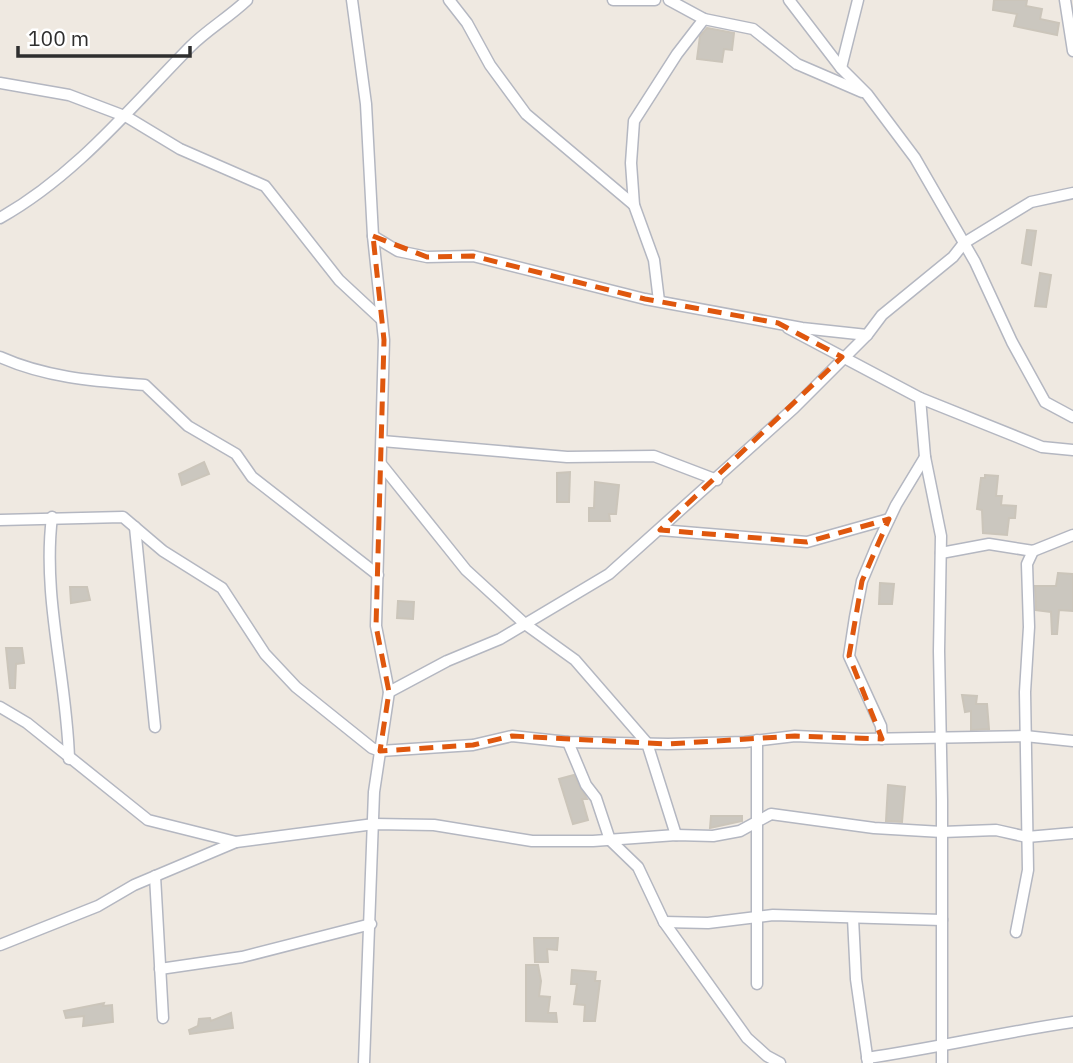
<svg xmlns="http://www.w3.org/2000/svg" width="1073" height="1063" viewBox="0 0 1073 1063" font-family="'IBM Plex Sans',sans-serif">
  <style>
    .building { fill: #cbc7bf; stroke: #cbc5ba; stroke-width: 2 }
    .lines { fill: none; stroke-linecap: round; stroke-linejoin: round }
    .street-casing { stroke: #b4b7c1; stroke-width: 13 }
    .street { stroke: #fff; stroke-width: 10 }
    .marked { fill: none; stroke: #df570e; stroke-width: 5; stroke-dasharray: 14 9; stroke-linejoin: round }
  </style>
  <rect width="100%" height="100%" fill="#efe9e1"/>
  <g class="building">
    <polygon points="994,0 1027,0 1026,6 1042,9 1040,19 1059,23 1057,35 1014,26 1017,14 993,10"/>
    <polygon points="707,28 734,33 732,50 724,49 722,62 697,59 700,36"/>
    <polygon points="1027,230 1036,231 1031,265 1022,263"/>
    <polygon points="1040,273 1051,275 1046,307 1035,306"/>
    <polygon points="204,462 209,474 182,485 179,474"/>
    <polygon points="570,472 569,502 557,502 557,473"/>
    <polygon points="985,475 998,476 996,496 1002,496 1001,505 1016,506 1015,518 1009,518 1007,535 983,533 982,510 977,509 981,478 985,478"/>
    <polygon points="595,482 619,485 616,514 609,514 610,521 589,521 589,508 594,508"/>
    <polygon points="1058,573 1073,574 1073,611 1059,610 1057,634 1052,634 1051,612 1036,610 1035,586 1056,586"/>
    <polygon points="880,583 894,584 892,604 879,604"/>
    <polygon points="70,587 87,587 90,600 71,603"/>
    <polygon points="398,601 414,602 413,619 397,618"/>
    <polygon points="6,648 22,648 24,663 16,664 15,688 10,688"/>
    <polygon points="962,695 977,696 976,704 987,704 989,729 971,730 971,711 965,712"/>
    <polygon points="574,775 587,799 582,799 588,820 573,824 559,779"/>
    <polygon points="888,785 905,787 902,822 886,821"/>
    <polygon points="711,816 742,816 742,821 710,828"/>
    <polygon points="534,938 558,938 557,950 547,949 548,962 535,962"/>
    <polygon points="526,965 538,965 541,981 539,996 550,997 548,1013 556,1013 557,1022 526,1021"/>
    <polygon points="572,970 596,972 595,981 600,981 595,1021 584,1021 585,1005 574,1004 577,984 571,984"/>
    <polygon points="104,1003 103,1006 112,1005 113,1022 83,1026 84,1016 66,1018 64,1011"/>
    <polygon points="231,1013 233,1028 190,1034 189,1030 198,1026 199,1019 210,1018 211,1021"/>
  </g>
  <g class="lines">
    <g class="street-casing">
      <g id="street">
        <polyline points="352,0 366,104 373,236 384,340 376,626 389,692 374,792 364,1063"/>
        <polyline points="449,0 467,23 490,65 526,114 634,205"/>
        <polyline points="613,0 655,0"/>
        <polyline points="669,0 704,19 753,29 797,64 862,92"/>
        <polyline points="789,0 841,68 867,94 915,158 975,262 1012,342 1045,402 1073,417"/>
        <polyline points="1065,0 1073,51"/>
        <polyline points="841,68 858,0"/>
        <polyline points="0,83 69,95 127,117 180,149 265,186 339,280 381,319"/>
        <path d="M0 218C75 176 130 108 190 47 207 30 229 17 247 0"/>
        <polyline points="373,236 398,251 427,257 473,256 645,299 802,328 867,335"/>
        <polyline points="659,301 654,260 634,205 631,163 634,121 677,54 704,19"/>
        <polyline points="788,328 920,398 1042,447 1073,450"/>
        <path d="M0 357C47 378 95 381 145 385L188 426 236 454 252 477 378 575"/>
        <polyline points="920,398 925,457 941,536 939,651 942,800 942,1063"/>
        <polyline points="382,441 567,457 654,456 717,480"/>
        <polyline points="381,464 466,570 525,624 575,660 647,743 676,835"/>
        <path d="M52 517C42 598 67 678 69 759"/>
        <polyline points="0,520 123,517 163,551 222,588 265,654 296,687 372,748 380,751 473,745 512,736 568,742 668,744 745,742 795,736 862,739 1025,736 1073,741"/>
        <polyline points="135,527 155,727"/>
        <polyline points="660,530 807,542 889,519"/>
        <polyline points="941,553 989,544 1033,551 1073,535"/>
        <polyline points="389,692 447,661 500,639 609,574 794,408 867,335 882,315 953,257 964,243 1031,202 1073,193"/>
        <polyline points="0,707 27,723 148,820 236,842 374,824 434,825 532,841 593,841 676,835 713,836 740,831 771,814 874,828 942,832 996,830 1027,837 1073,833"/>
        <polyline points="882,739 881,726 849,656 855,617 862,581 877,545 896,505 925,457"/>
        <polyline points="757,740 757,984"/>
        <polyline points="568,742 586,785 596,798 610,840 638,867 664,922 747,1038 767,1056 780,1063"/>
        <polyline points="155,876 163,1018"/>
        <polyline points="853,918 856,979 868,1063"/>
        <polyline points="664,922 708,923 773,915 942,920"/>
        <polyline points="1016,932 1028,870 1025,692 1029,627 1027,564 1033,551"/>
        <polyline points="0,945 98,906 134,885 236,842"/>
        <polyline points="160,969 242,957 371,924"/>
        <path d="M867 1058C936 1048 1004 1032 1073 1022"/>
      </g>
    </g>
    <use href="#street" class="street"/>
  </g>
  <path class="marked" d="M373 236 427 257 473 256 645 299 778 323 842 357 660 530 807 542 889 519 862 581 849 656 882 739 795 736 668 744 512 736 473 745 380 751 389 692 376 626 384 340Z"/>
  <path d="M18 46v10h172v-10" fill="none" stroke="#2e2e2e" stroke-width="3.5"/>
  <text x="28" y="46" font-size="21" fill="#2e2e2e" stroke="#ffffff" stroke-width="5" paint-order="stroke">100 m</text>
</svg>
